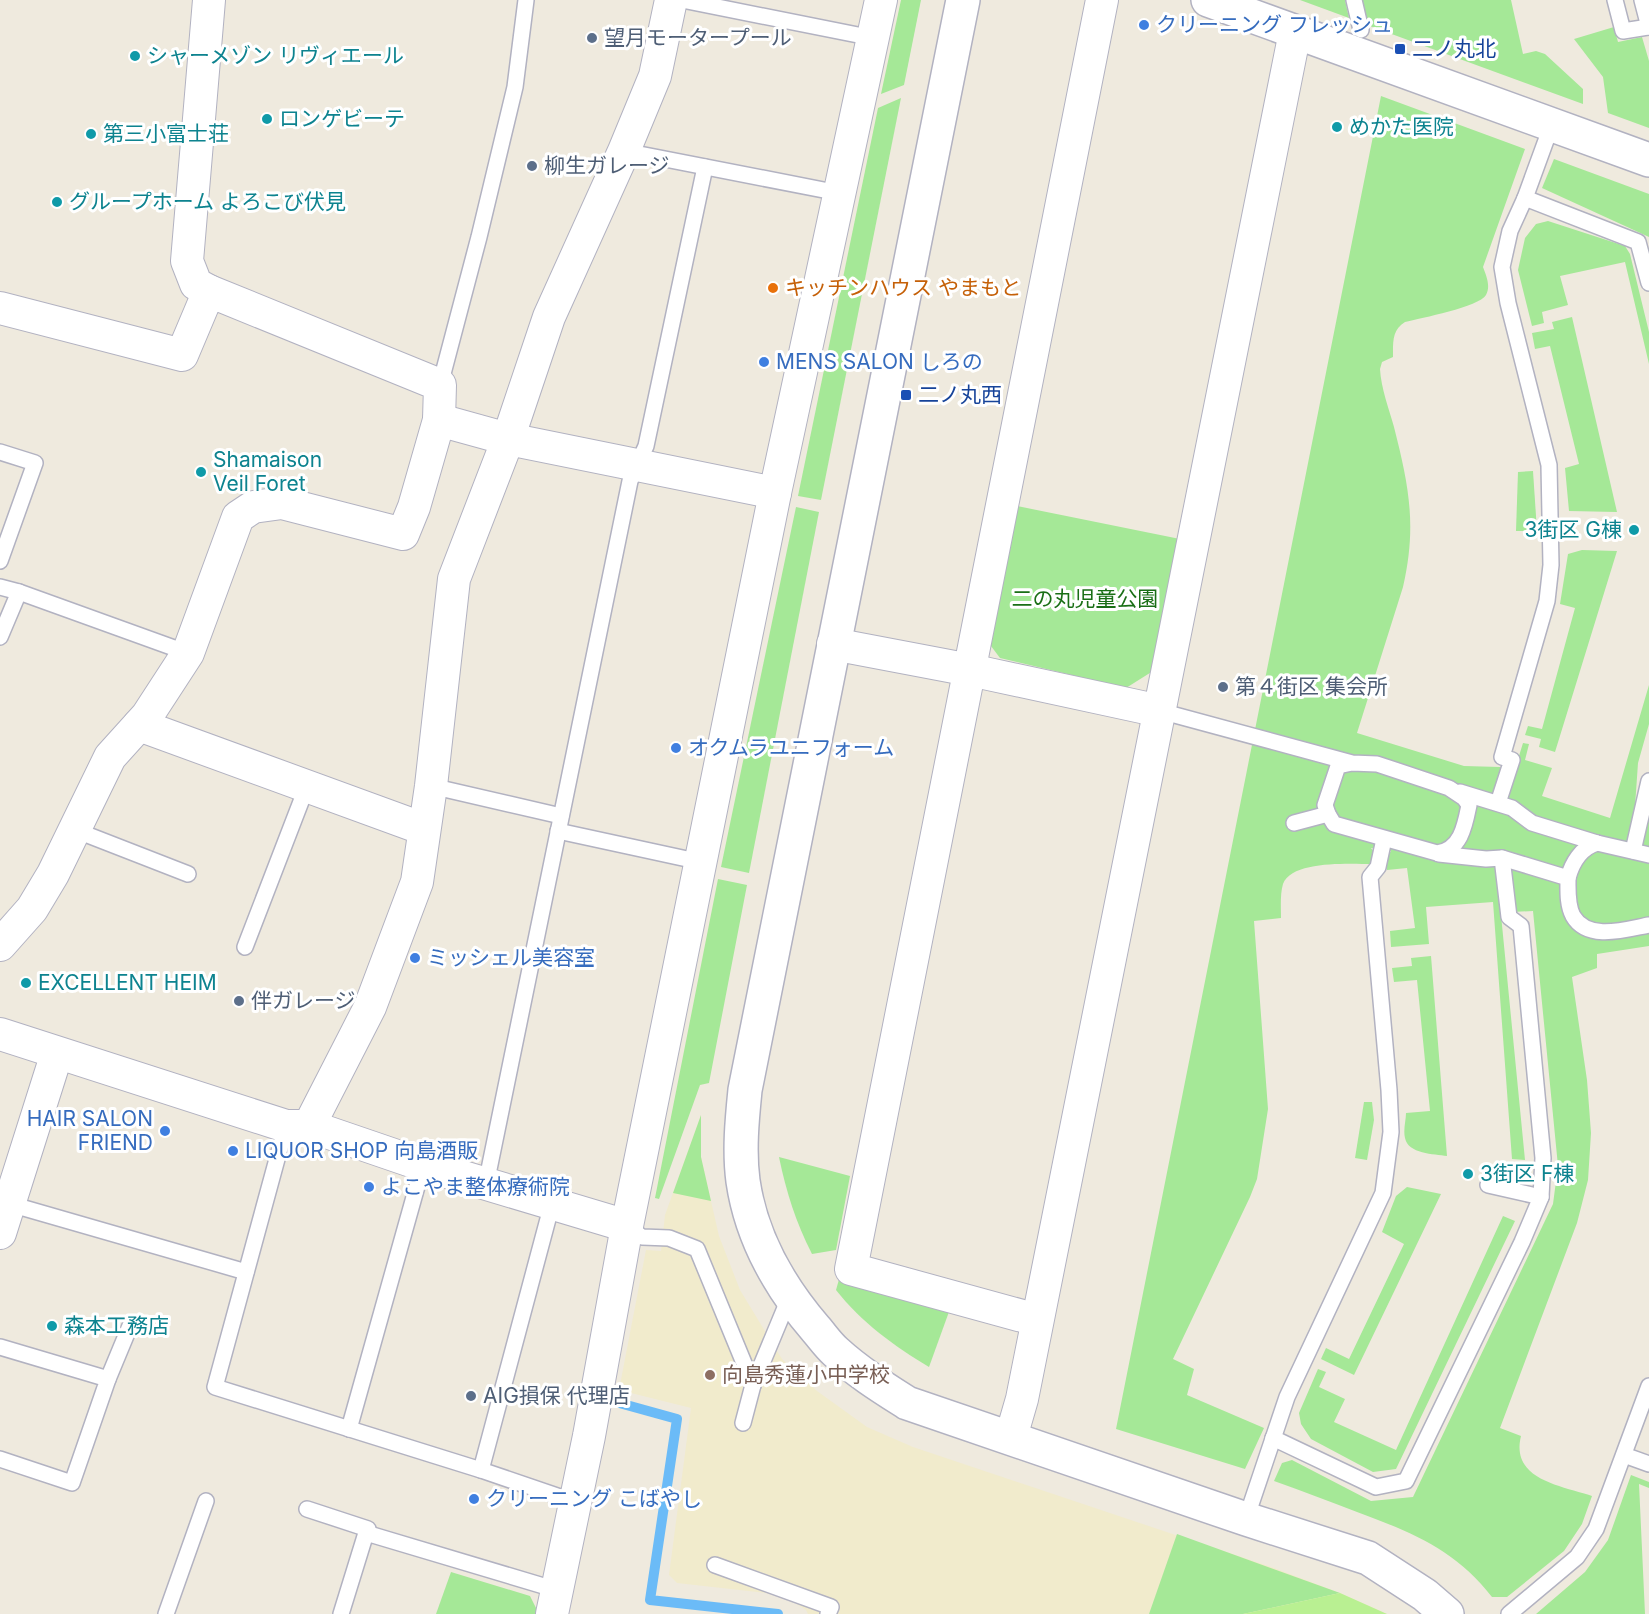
<svg xmlns="http://www.w3.org/2000/svg" width="1649" height="1614" viewBox="0 0 1649 1614" font-family="Inter,'Noto Sans JP',sans-serif">
  <style>
    .education { fill: #f1ebcc }
    .green { fill: #a5e897 }
    .pitch { fill: #b9f092 }
    .lines { fill: none; stroke-linecap: round; stroke-linejoin: round }
    .stream { stroke: #6bbbf7; stroke-width: 10 }
    .lane-casing { stroke: #b2b2c1; stroke-width: 18 }
    .street-casing { stroke: #b2b2c1; stroke-width: 34 }
    .secondary-casing { stroke: #b2b2c1; stroke-width: 36 }
    .lane { stroke: #fff; stroke-width: 15 }
    .street { stroke: #fff; stroke-width: 32 }
    .secondary { stroke: #fff; stroke-width: 33 }
    .shop-dot { fill: #3f7fe0; stroke: #fff; stroke-width: 2 }
    .service-dot { fill: #5c6f8a; stroke: #fff; stroke-width: 2 }
    .transit-dot { fill: #1a4fb4; stroke: #fff; stroke-width: 2 }
    .culture-dot { fill: #0f9aa8; stroke: #fff; stroke-width: 2 }
    .food-dot { fill: #e8710a; stroke: #fff; stroke-width: 2 }
    .education-dot { fill: #8d6e63; stroke: #fff; stroke-width: 2 }
    .labels { text-anchor: middle; stroke-width: 6; stroke-linejoin: round; paint-order: stroke }
    .shop-label { font-size: 21px; fill: #366cbe; stroke: #fff; text-anchor: start }
    .service-label { font-size: 21px; fill: #4e5e75; stroke: #fff; text-anchor: start }
    .transit-label { font-size: 21px; fill: #164399; stroke: #fff; text-anchor: start }
    .culture-label { font-size: 21px; fill: #0d838f; stroke: #fff; text-anchor: start }
    .food-label { font-size: 21px; fill: #c56008; stroke: #fff; text-anchor: start }
    .park-label { font-size: 21px; fill: #1a6f16; stroke: #fff }
    .education-label { font-size: 21px; fill: #785e54; stroke: #fff; text-anchor: start }
  </style>
  <rect width="100%" height="100%" fill="#efeade"/>
  <polygon class="education" points="701,1115 701,1157 711,1201 719,1236 740,1290 782,1359 817,1391 867,1427 913,1447 1274,1568 1340,1593 1387,1614 808,1614 806,1610 783,1595 677,1583 669,1575 691,1408 619,1390 646,1250 661,1251 665,1215"/>
  <g class="green">
    <polygon points="901,0 921,0 904,85 881,94"/>
    <polygon points="1300,0 1345,0 1349,18"/>
    <polygon points="1362,0 1511,0 1523,54 1536,51 1545,54 1583,89 1583,104 1367,25"/>
    <polygon points="1614,27 1618,42 1642,37 1649,61 1649,128 1608,113 1603,77 1574,39"/>
    <path d="M1381 96 1525 149 1483 267C1486 275 1491 286 1486 295 1479 307 1421 318 1405 322 1392 330 1393 342 1393 357L1382 362 1380 369C1381 388 1389 409 1394 427 1409 486 1417 526 1403 587L1357 733 1464 766 1500 767 1504 773 1507 795 1523 743 1529 744 1525 760 1552 768 1542 796 1610 818 1649 685V724L1638 763 1633 835 1643 839 1649 816V946L1597 954V968L1572 977 1587 1080 1591 1133 1588 1180 1577 1223 1500 1428 1521 1436C1510 1480 1562 1486 1592 1496L1582 1524 1564 1551 1507 1597H1492C1456 1550 1411 1532 1357 1512 1329 1501 1302 1491 1274 1481L1282 1463 1292 1460 1371 1501 1413 1497 1553 1204 1558 1166 1533 911 1512 912 1497 874 1525 1160 1512 1159 1493 902 1426 907 1429 944 1391 947 1390 931 1415 928 1407 868 1387 870 1386 858 1391 851 1371 848 1374 852 1372 864C1350 864 1292 860 1283 884 1280 894 1281 908 1281 918L1254 921 1268 1109 1257 1179 1250 1197 1173 1359 1194 1369 1187 1395 1264 1428 1245 1469 1116 1429Z"/>
    <polygon points="901,98 821,500 798,496 878,108"/>
    <polygon points="1554,159 1649,194 1649,237 1542,188"/>
    <polygon points="1548,221 1625,246 1630,254 1649,332 1649,364 1625,262 1560,276 1568,305 1542,312 1544,323 1532,326 1518,270 1525,238 1536,224"/>
    <polygon points="1572,317 1617,512 1569,511 1565,468 1579,464 1550,346 1535,349 1532,333 1554,329 1552,322"/>
    <polygon points="1533,471 1537,531 1516,531 1518,472"/>
    <polygon points="1012,505 1180,539 1153,671 1126,688 1000,658 985,638"/>
    <polygon points="796,507 819,512 749,873 721,867"/>
    <polygon points="1582,550 1617,551 1555,752 1539,747 1541,739 1525,735 1528,726 1542,729 1575,608 1560,604 1568,554"/>
    <polygon points="718,879 747,885 709,1083 700,1085 659,1199 655,1198"/>
    <path d="M1431 956 1447 1156C1434 1154 1408 1154 1405 1138 1403 1130 1406 1120 1406 1113L1430 1111 1417 980 1394 982 1392 968 1412 966 1411 958Z"/>
    <polygon points="1364,1102 1372,1102 1374,1120 1367,1160 1355,1158"/>
    <polygon points="701,1115 701,1157 711,1201 673,1193"/>
    <path d="M779 1157 850 1176 836 1250 812 1254C796 1223 786 1191 779 1157Z"/>
    <polygon points="1407,1187 1441,1194 1354,1375 1321,1359 1326,1348 1349,1359 1404,1244 1382,1232 1396,1196"/>
    <polygon points="1503,1216 1515,1221 1396,1469 1373,1472 1311,1439 1301,1424 1299,1413 1318,1369 1326,1372 1319,1387 1345,1399 1334,1422 1396,1450"/>
    <path d="M840 1276 950 1309 929 1367C894 1346 862 1323 836 1290Z"/>
    <polygon points="1631,1475 1649,1482 1649,1488 1639,1484 1645,1614 1536,1614 1585,1572 1608,1540"/>
    <polygon points="1177,1534 1340,1593 1243,1614 1149,1614"/>
    <polygon points="451,1572 530,1596 539,1614 436,1614"/>
  </g>
  <polygon class="pitch" points="1340,1593 1387,1614 1243,1614"/>
  <g class="lines">
    <polyline class="stream" points="612,1401 677,1419 650,1600 778,1614"/>
    <g class="lane-casing">
      <g id="lane">
        <polyline points="682,0 873,38"/>
        <polyline points="1354,0 1361,30"/>
        <polyline points="1615,0 1623,31 1649,27"/>
        <polyline points="1642,0 1649,27"/>
        <polyline points="624,151 839,193"/>
        <polyline points="1525,198 1638,242 1649,283"/>
        <polyline points="440,385 479,237 515,87 526,0"/>
        <polyline points="0,452 35,463 0,561"/>
        <polyline points="0,587 19,592 188,653"/>
        <polyline points="0,637 19,592"/>
        <path d="M1160 711 1352 763 1377 764 1449 788 1464 798 1469 805C1465 825 1461 850 1437 853L1334 824 1328 814 1325 805 1338 766 1352 763"/>
        <polyline points="431,786 561,816"/>
        <polyline points="1460,792 1512,808 1532,823 1597,843 1649,855"/>
        <polyline points="1498,803 1512,760 1502,757 1547,601 1551,565 1549,465 1508,303 1502,267 1510,231 1525,198 1552,124"/>
        <polyline points="1294,823 1328,814"/>
        <polyline points="75,830 188,874"/>
        <polyline points="558,831 701,862"/>
        <polyline points="1633,851 1649,781"/>
        <path d="M1439 854 1486 859 1502 858 1568 878C1568 890 1567 905 1573 916 1588 942 1627 929 1649 925"/>
        <path d="M1568 878C1572 863 1581 848 1597 843"/>
        <polyline points="245,947 307,786"/>
        <polyline points="286,1126 215,1387 481,1470 575,1502"/>
        <polyline points="486,1184 630,481 646,446 705,167"/>
        <polyline points="1488,1185 1541,1197"/>
        <polyline points="10,1204 246,1272"/>
        <polyline points="627,1226 642,1237 669,1238 697,1249 753,1385 743,1423"/>
        <polyline points="0,1347 108,1379 72,1483 0,1459"/>
        <polyline points="108,1379 130,1326"/>
        <polyline points="753,1385 790,1296"/>
        <polyline points="349,1429 423,1165"/>
        <polyline points="1273,1438 1376,1487 1406,1481 1522,1242 1541,1197 1543,1158 1521,926 1509,917 1502,858"/>
        <polyline points="1624,1455 1649,1464"/>
        <polyline points="481,1470 552,1204"/>
        <polyline points="307,1509 368,1529 366,1533"/>
        <polyline points="1246,1519 1287,1397 1383,1193 1391,1132 1389,1090 1370,877 1378,867 1384,839"/>
        <polyline points="715,1565 831,1607 828,1614"/>
        <polyline points="166,1614 206,1501"/>
        <polyline points="341,1614 366,1533 557,1590"/>
        <polyline points="1509,1614 1577,1557 1596,1529 1649,1386"/>
      </g>
    </g>
    <g class="street-casing">
      <g id="street">
        <polyline points="209,291 196,284 187,261 209,0"/>
        <polyline points="0,308 182,355 209,291 440,385 439,420 414,507 403,534 282,503 253,507 238,517 188,653 147,716 110,757 53,874 32,909 0,945"/>
        <polyline points="439,420 508,439 775,493"/>
        <polyline points="833,644 970,670 1160,711"/>
        <polyline points="139,725 424,829"/>
        <polyline points="0,1034 286,1126 309,1126 423,1165 627,1226"/>
        <polyline points="309,1126 370,1007 417,882 431,786 454,579 508,439 549,317 624,151 655,76 671,0"/>
        <polyline points="0,1233 57,1053"/>
        <polyline points="1037,1320 851,1269 1102,0"/>
        <polyline points="1011,1437 1022,1399 1295,32"/>
        <polyline points="552,1614 589,1436 627,1226 775,493 881,0"/>
      </g>
    </g>
    <g class="secondary-casing">
      <g id="secondary">
        <path d="M963 0 745 1090C742 1120 739 1151 743 1181 751 1236 779 1286 815 1328 822 1336 828 1345 836 1352 858 1372 882 1387 907 1403L1246 1519 1368 1558 1425 1595 1447 1614"/>
        <polyline points="1208,0 1649,160"/>
      </g>
    </g>
    <use href="#lane" class="lane"/>
    <use href="#street" class="street"/>
    <use href="#secondary" class="secondary"/>
  </g>
  <g class="shop-dot">
    <circle cx="1144" cy="25" r="6"/>
    <circle cx="764" cy="362" r="6"/>
    <circle cx="676" cy="748" r="6"/>
    <circle cx="415" cy="958" r="6"/>
    <circle cx="165" cy="1131" r="6"/>
    <circle cx="233" cy="1151" r="6"/>
    <circle cx="369" cy="1187" r="6"/>
    <circle cx="474" cy="1499" r="6"/>
  </g>
  <g class="service-dot">
    <circle cx="592" cy="38" r="6"/>
    <circle cx="532" cy="166" r="6"/>
    <circle cx="1223" cy="687" r="6"/>
    <circle cx="239" cy="1001" r="6"/>
    <circle cx="471" cy="1396" r="6"/>
  </g>
  <g class="transit-dot">
    <rect x="1394" y="43" width="12" height="12" rx="3"/>
    <rect x="900" y="389" width="12" height="12" rx="3"/>
  </g>
  <g class="culture-dot">
    <circle cx="135" cy="56" r="6"/>
    <circle cx="267" cy="119" r="6"/>
    <circle cx="1337" cy="127" r="6"/>
    <circle cx="91" cy="134" r="6"/>
    <circle cx="57" cy="202" r="6"/>
    <circle cx="201" cy="472" r="6"/>
    <circle cx="1634" cy="530" r="6"/>
    <circle cx="26" cy="983" r="6"/>
    <circle cx="1468" cy="1174" r="6"/>
    <circle cx="52" cy="1326" r="6"/>
  </g>
  <circle class="food-dot" cx="773" cy="288" r="6"/>
  <circle class="education-dot" cx="710" cy="1375" r="6"/>
  <g class="labels">
    <g class="shop-label">
      <text x="1156" y="32">クリーニング フレッシュ</text>
      <text x="776" y="369">MENS SALON しろの</text>
      <text x="688" y="755">オクムラユニフォーム</text>
      <text x="427" y="965">ミッシェル美容室</text>
      <text x="153" y="1126" text-anchor="end">HAIR SALON<tspan x="153" dy="24">FRIEND</tspan></text>
      <text x="245" y="1158">LIQUOR SHOP 向島酒販</text>
      <text x="381" y="1194">よこやま整体療術院</text>
      <text x="486" y="1506">クリーニング こばやし</text>
    </g>
    <g class="service-label">
      <text x="604" y="45">望月モータープール</text>
      <text x="544" y="173">柳生ガレージ</text>
      <text x="1235" y="694">第４街区 集会所</text>
      <text x="251" y="1008">伴ガレージ</text>
      <text x="483" y="1403">AIG損保 代理店</text>
    </g>
    <g class="transit-label">
      <text x="1412" y="56">二ノ丸北</text>
      <text x="918" y="402">二ノ丸西</text>
    </g>
    <g class="culture-label">
      <text x="147" y="63">シャーメゾン リヴィエール</text>
      <text x="279" y="126">ロンゲビーテ</text>
      <text x="1349" y="134">めかた医院</text>
      <text x="103" y="141">第三小富士荘</text>
      <text x="69" y="209">グループホーム よろこび伏見</text>
      <text x="213" y="467">Shamaison<tspan x="213" dy="24">Veil Foret</tspan></text>
      <text x="1622" y="537" text-anchor="end">3街区 G棟</text>
      <text x="38" y="990">EXCELLENT HEIM</text>
      <text x="1480" y="1181">3街区 F棟</text>
      <text x="64" y="1333">森本工務店</text>
    </g>
    <g class="food-label">
      <text x="785" y="295">キッチンハウス やまもと</text>
    </g>
    <g class="park-label">
      <text x="1085" y="606">二の丸児童公園</text>
    </g>
    <g class="education-label">
      <text x="722" y="1382">向島秀蓮小中学校</text>
    </g>
  </g>
</svg>
